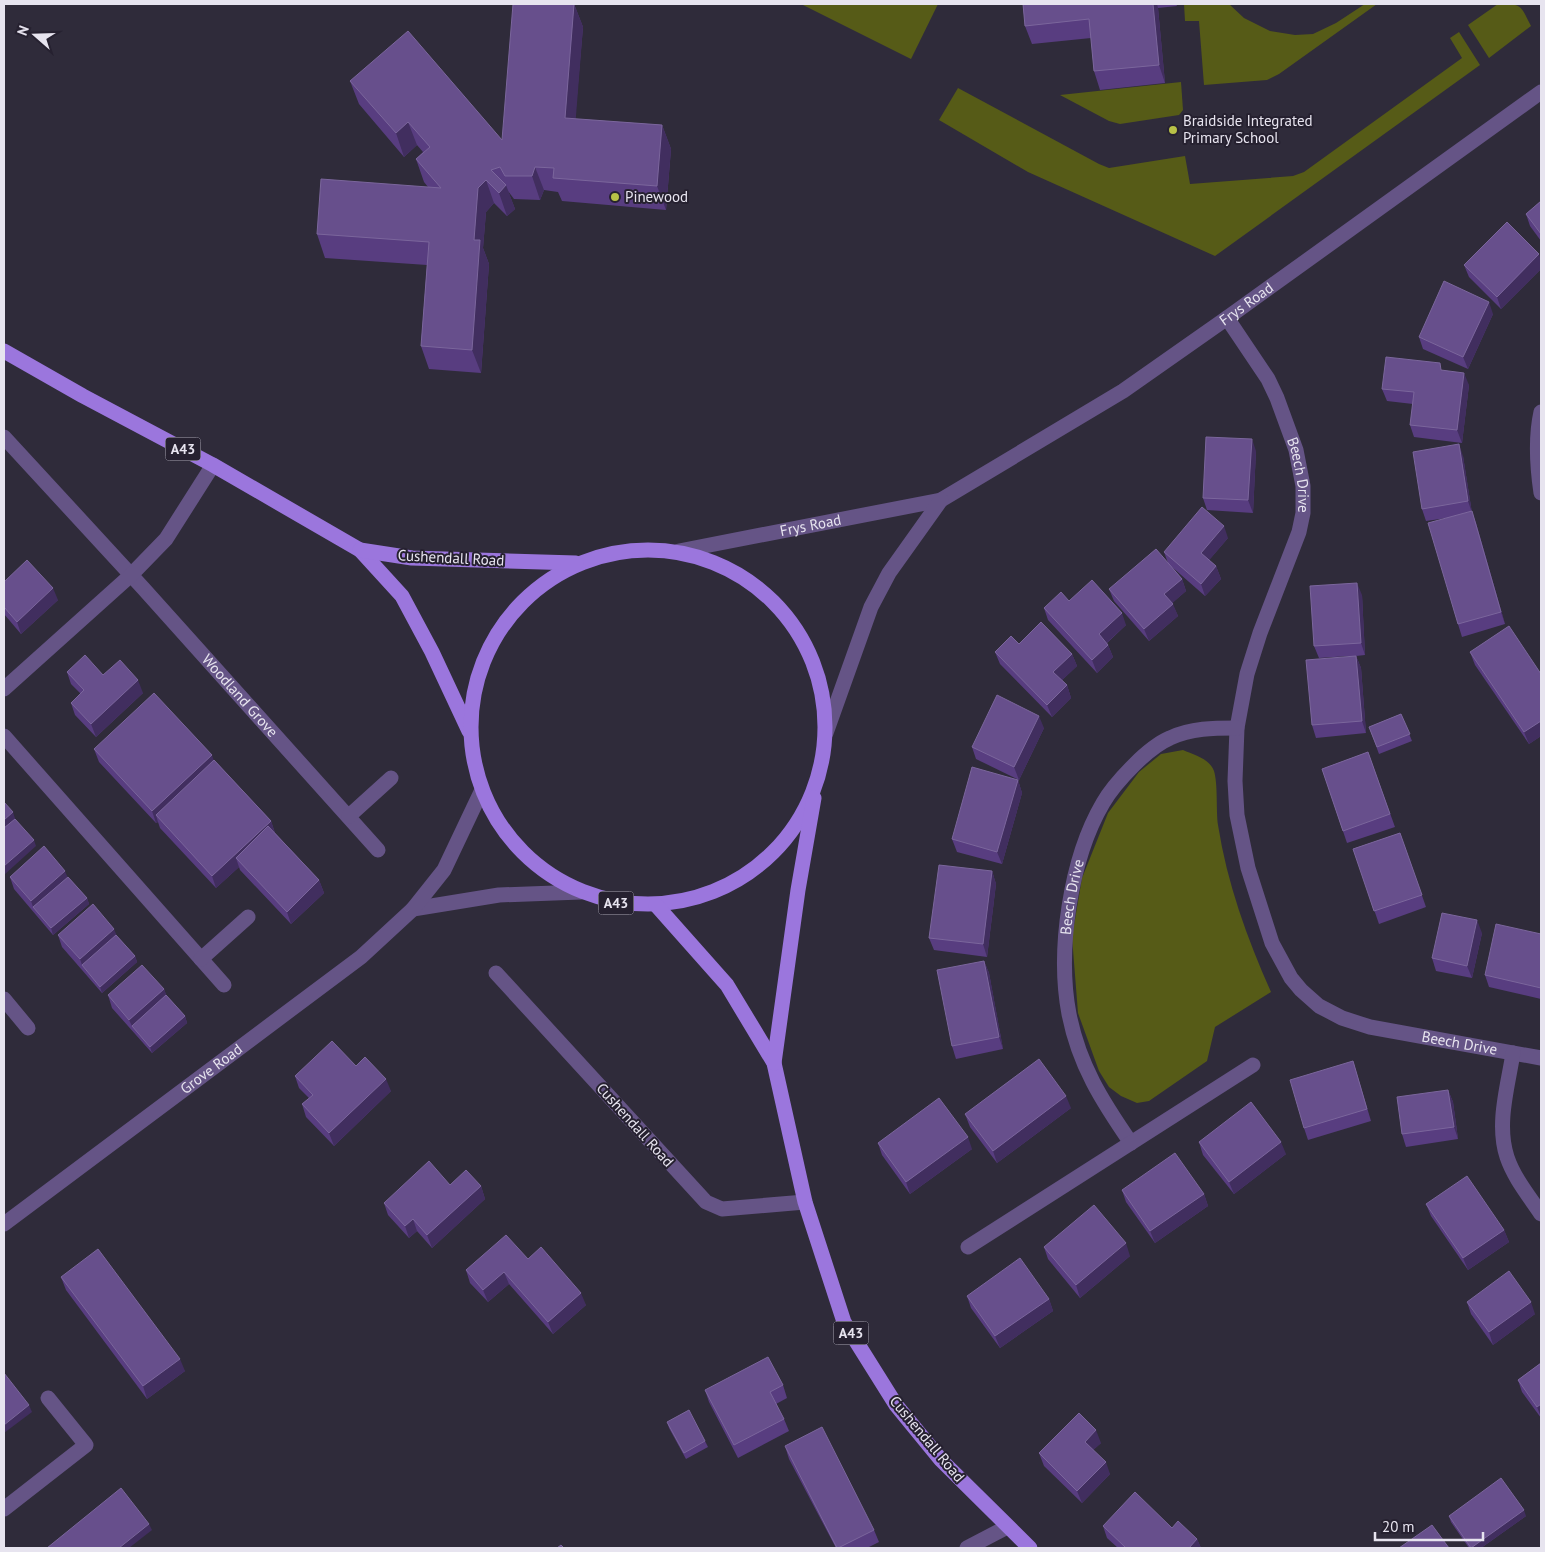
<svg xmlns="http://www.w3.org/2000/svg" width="1545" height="1552" viewBox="0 0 1545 1552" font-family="'PT Sans',sans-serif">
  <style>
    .green { fill: #565b17 }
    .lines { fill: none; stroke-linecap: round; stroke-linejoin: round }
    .minor { stroke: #655486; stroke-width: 15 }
    .major { stroke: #9b76dd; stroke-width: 15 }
    .wall { fill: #583d80 }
    .shaded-wall { fill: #412e5f }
    .building { fill: #674f8c; stroke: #7b669c }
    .poi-dot { fill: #b8c147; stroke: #262130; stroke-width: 2 }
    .labels { text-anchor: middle; stroke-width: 4; stroke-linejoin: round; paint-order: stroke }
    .shield { fill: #262130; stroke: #adaab6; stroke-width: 1 }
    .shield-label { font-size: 14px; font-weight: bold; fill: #e7e4ef }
    .poi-label { font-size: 15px; fill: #e7e4ef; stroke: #262130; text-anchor: start }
    .street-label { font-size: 15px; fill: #e7e4ef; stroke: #262130 }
  </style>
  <rect width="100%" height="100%" fill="#2f2b3a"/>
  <g class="green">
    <polygon points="801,4 938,4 911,59"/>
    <polygon points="1184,4 1229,4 1244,18 1270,31 1295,35 1313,34 1336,23 1365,4 1377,4 1279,74 1267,80 1204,85 1199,21 1185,21"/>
    <path d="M1498 4C1523 4 1520 5 1531 26L1489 58 1468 25Z"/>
    <polygon points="1459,32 1480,65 1215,256 1028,172 939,120 958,88 1099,164 1109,168 1185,156 1190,184 1293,176 1304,172 1462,58 1450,38"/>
    <polygon points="1181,82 1183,110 1179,115 1120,124 1109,121 1060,95"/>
    <path d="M1183 750C1194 755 1209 758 1214 771 1218 784 1216 810 1218 825 1227 883 1247 938 1271 992L1215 1027 1207 1061 1149 1101 1137 1103 1121 1096 1109 1087 1099 1071 1078 1013 1072 937 1082 878 1108 813 1139 772 1161 754Z"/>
  </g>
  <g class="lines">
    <g class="minor">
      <path id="s1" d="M1227 318 1268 379 1277 398 1296 450 1303 486V513L1299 532 1260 633 1247 674 1237 728 1235 781 1237 815 1248 868 1272 943 1291 978 1301 990 1319 1006 1342 1018 1370 1027 1541 1058"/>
      <path d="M1541 412C1535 439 1537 466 1541 493"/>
      <path id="s2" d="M4 437 143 588 378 850"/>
      <path id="s3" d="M679 551 941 500 1123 391 1227 318 1541 92"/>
      <polyline points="4,689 131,575 166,539 213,465"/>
      <polyline points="826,733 871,607 889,573 941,500"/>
      <polyline points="4,736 224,985"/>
      <polyline points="349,816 391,778"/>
      <polyline points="413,909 499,895 581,892"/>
      <polyline points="201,959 248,917"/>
      <polyline points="496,973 706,1202 722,1209 805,1202"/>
      <polyline points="4,999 28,1028"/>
      <path d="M1513 1053C1508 1086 1496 1124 1507 1157 1514 1178 1529 1196 1541 1214"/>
      <path id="s4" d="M1131 1143C1102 1101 1079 1065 1069 1014 1057 951 1070 859 1103 803 1111 789 1122 777 1134 765 1144 755 1156 744 1170 738 1191 728 1214 728 1237 728"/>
      <path id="s5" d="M4 1224 361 957 413 909 444 870 481 792"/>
      <polyline points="968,1247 1253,1065"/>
      <polyline points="4,1509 86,1445 48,1398"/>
      <polyline points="967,1548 1007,1527"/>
    </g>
    <g class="major">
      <polyline points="4,351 83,396 213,465 360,550 402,596 432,652 469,731"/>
      <circle cx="648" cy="727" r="177"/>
      <polyline points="360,550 412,558 576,563"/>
      <polyline points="656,905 727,985 774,1063 805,1202 844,1322 896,1405 941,1460 1030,1548"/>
      <polyline points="774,1063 798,890 814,798"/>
    </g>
  </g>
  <g class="wall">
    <polygon points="574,4 583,27 575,119 662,125 671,149 666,210 562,201 558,192 544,190 540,200 514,199 508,191 515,209 507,216 494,203 486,212 483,248 489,264 481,373 429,369 421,346 427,265 325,258 317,234 428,187 424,182 416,159 423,152 417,145 404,157 359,104 350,81 502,140"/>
    <polygon points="1023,4 1176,4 1177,6 1158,8 1165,83 1100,90 1094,71 1091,38 1032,44 1025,26"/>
    <polygon points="1541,201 1541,241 1530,226 1526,214"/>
    <polygon points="1541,261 1541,269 1501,309 1469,277 1464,265"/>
    <polygon points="1493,314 1468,369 1423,349 1419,337"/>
    <polygon points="1443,371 1469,385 1462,443 1414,437 1410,425 1413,404 1387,401 1382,389"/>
    <polygon points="1256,451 1253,513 1207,510 1203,498"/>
    <polygon points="1463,456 1472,513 1476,523 1505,624 1462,637 1458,624 1447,518 1426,521 1422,509"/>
    <polygon points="1228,538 1209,560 1216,566 1221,579 1205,596 1172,567 1182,579 1186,591 1172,603 1178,616 1149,641 1114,601 1109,589 1168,563 1164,552"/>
    <polygon points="4,582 58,600 21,634 4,614"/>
    <polygon points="1362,595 1365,655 1356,656 1361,668 1366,733 1316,738 1312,725 1349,656 1319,658 1314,646"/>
    <polygon points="1069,601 1126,625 1107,643 1108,645 1113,657 1097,673 1048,620 1044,608"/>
    <polygon points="1019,644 1072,654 1077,666 1062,680 1067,685 1071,698 1052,717 1000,664 995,652"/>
    <polygon points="1470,652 1541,674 1541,736 1529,744 1475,665"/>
    <polygon points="67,672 143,693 96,737 75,715 71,703 81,694 71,684"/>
    <polygon points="1401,714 1412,741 1379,754 1369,727"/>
    <polygon points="1044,728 1019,780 976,759 972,747"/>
    <polygon points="94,749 214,760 271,821 275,833 319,880 324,893 291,924 240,870 239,867 216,888 160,828 158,822 156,823 99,762"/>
    <polygon points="1368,752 1395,827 1347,843 1322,769"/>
    <polygon points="1018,780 1022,793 1002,864 957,852 952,839"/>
    <polygon points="1400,833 1426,907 1379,924 1353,849"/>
    <polygon points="992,871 996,884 987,957 934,950 929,938"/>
    <polygon points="10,877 68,877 87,898 89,904 53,935 14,889"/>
    <polygon points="1482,933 1472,978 1436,971 1432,958"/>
    <polygon points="1541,934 1541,999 1489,987 1485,975"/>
    <polygon points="58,935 116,935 135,956 137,962 102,993 62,947"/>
    <polygon points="984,961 989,973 1003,1049 956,1059 952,1046"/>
    <polygon points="164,989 166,995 185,1016 187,1023 152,1053 112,1008 108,995"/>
    <polygon points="1353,1061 1357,1074 1371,1121 1308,1140 1304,1128"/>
    <polygon points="356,1066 391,1091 334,1146 306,1117 302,1104 309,1098 299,1088 295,1076"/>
    <polygon points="1448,1090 1453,1102 1458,1139 1406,1147 1402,1134"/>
    <polygon points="1071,1108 997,1163 970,1127 965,1114"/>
    <polygon points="1199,1142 1286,1154 1234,1194 1203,1155"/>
    <polygon points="878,1143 972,1149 910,1194 882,1155"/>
    <polygon points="450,1185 481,1186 485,1199 432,1248 417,1231 409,1238 388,1215 384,1203"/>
    <polygon points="1122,1190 1204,1194 1208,1206 1155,1243 1126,1202"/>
    <polygon points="1426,1204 1504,1230 1509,1242 1468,1270 1431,1216"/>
    <polygon points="1044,1247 1130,1256 1080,1298 1048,1259"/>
    <polygon points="528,1259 586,1305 553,1334 509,1284 488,1302 470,1283 466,1270"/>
    <polygon points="61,1277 185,1371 147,1399 66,1290"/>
    <polygon points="967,1296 1049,1299 1053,1311 1000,1348 971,1308"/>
    <polygon points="1467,1302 1535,1314 1493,1345 1471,1314"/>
    <polygon points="1541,1363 1541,1418 1522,1392 1518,1380"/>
    <polygon points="783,1385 787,1398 776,1404 784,1419 789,1431 738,1458 709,1402 705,1390"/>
    <polygon points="667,1422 705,1441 708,1447 686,1459 669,1428"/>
    <polygon points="1101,1443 1093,1450 1110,1474 1082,1503 1044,1466 1039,1453"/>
    <polygon points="785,1446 874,1530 879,1542 867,1548 836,1548 789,1459"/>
    <polygon points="1449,1516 1526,1516 1481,1548 1469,1548 1451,1522"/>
    <polygon points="1103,1526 1172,1528 1197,1539 1201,1548 1118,1548 1107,1538"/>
  </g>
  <g class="shaded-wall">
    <polygon points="574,4 583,27 574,141 565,118"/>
    <polygon points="1153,4 1157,4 1158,8 1165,83 1159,65"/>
    <polygon points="408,122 417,145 404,157 396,133"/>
    <polygon points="662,125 671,149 666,210 657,186"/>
    <polygon points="535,167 544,190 540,200 532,176"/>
    <polygon points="486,180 494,203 486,212 483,248 489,264 481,373 472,350 474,240 478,188"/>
    <polygon points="506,185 515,209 507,216 499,193"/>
    <polygon points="1539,254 1541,261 1541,269 1501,309 1497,297"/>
    <polygon points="1489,302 1493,314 1468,369 1463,357"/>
    <polygon points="1464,373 1469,385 1462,443 1457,430"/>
    <polygon points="1252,439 1256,451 1253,513 1248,500"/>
    <polygon points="1459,444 1463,456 1472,513 1476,523 1505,624 1501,612 1472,513 1468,501"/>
    <polygon points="1224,526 1228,538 1205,565 1201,553"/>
    <polygon points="1216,566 1221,579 1205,596 1201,584"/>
    <polygon points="1182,579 1186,591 1169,606 1164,594"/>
    <polygon points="1357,583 1362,595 1365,655 1361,643"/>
    <polygon points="53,588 58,600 21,634 17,622"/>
    <polygon points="1173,604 1178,616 1149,641 1144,629"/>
    <polygon points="1122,613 1126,625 1103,646 1099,634"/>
    <polygon points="1108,645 1113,657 1097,673 1092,660"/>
    <polygon points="1072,654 1077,666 1058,684 1053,672"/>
    <polygon points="1356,656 1361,668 1366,733 1362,721"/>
    <polygon points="138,680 143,693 96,737 91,724"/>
    <polygon points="1067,685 1071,698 1052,717 1047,705"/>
    <polygon points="1039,716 1044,728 1019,780 1014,767"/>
    <polygon points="1541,721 1541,736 1529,744 1524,732"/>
    <polygon points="212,755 216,767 156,815 158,822 156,823 152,811"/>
    <polygon points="1018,780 1022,793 1002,864 997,852"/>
    <polygon points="13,812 17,825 4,836 4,820"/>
    <polygon points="271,821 275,833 236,858 239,867 216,888 212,876"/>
    <polygon points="34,840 36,846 4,875 4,866"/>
    <polygon points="65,871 70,883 33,907 31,901"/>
    <polygon points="992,871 996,884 987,957 983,944"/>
    <polygon points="319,880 324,893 291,924 287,912"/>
    <polygon points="87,898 89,904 53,935 51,928"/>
    <polygon points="1477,920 1482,933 1472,978 1467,966"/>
    <polygon points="114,929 119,941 82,965 80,959"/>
    <polygon points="135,956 137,962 102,993 100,987"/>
    <polygon points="984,961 989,973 1003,1049 999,1037"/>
    <polygon points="164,989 169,1002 132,1026 129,1020"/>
    <polygon points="185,1016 187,1023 152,1053 150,1047"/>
    <polygon points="386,1079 391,1091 334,1146 329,1133"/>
    <polygon points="1448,1090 1453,1102 1458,1139 1454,1127"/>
    <polygon points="1066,1096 1071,1108 997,1163 993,1151"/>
    <polygon points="968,1137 972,1149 910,1194 906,1182"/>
    <polygon points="1281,1142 1286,1154 1234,1194 1229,1182"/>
    <polygon points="481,1186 485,1199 432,1248 427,1235"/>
    <polygon points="1204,1194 1208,1206 1155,1243 1150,1231"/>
    <polygon points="413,1219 417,1231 409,1238 405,1226"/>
    <polygon points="1504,1230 1509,1242 1468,1270 1463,1258"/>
    <polygon points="1126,1243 1130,1256 1080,1298 1076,1285"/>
    <polygon points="504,1272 509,1284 488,1302 483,1290"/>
    <polygon points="581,1293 586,1305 553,1334 548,1322"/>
    <polygon points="1049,1299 1053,1311 1000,1348 995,1336"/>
    <polygon points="1531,1302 1535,1314 1493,1345 1489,1332"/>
    <polygon points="180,1359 185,1371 147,1399 143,1386"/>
    <polygon points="1541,1404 1541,1417 1537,1407"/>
    <polygon points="29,1405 32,1412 4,1433 4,1425"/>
    <polygon points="1096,1430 1101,1443 1089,1454 1085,1442"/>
    <polygon points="1106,1462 1110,1474 1082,1503 1077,1491"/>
    <polygon points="1524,1510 1526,1516 1481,1548 1471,1548"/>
    <polygon points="149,1524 152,1530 129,1548 119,1548"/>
    <polygon points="1197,1539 1201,1548 1189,1548"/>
  </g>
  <g class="building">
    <polygon points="513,4 574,4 565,118 662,125 657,186 553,178 554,168 535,167 532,176 505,176 500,167 491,170 506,185 499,193 486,180 478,188 474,240 480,240 472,350 421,346 429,242 317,234 321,179 441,188 416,159 430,147 408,122 396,133 350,81 408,31 502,140"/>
    <polygon points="1023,4 1153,4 1159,65 1094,71 1089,19 1025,26"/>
    <polygon points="1541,201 1541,234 1526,214"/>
    <polygon points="1507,222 1539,254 1497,297 1464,265"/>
    <polygon points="1444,281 1489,302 1463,357 1419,337"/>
    <polygon points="1386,357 1440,363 1441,370 1464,373 1457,430 1410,425 1414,392 1382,389"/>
    <polygon points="1206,437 1252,439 1248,500 1203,498"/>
    <polygon points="1459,444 1468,501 1422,509 1413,452"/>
    <polygon points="1202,507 1224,526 1201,553 1216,566 1201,584 1164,552"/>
    <polygon points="1472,511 1501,612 1458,624 1428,523"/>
    <polygon points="1156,549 1182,579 1164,594 1173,604 1144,629 1109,589"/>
    <polygon points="27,560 53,588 17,622 4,607 4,582"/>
    <polygon points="1092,580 1122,613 1099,634 1108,645 1092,660 1044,608 1061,592 1069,601"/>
    <polygon points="1357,583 1361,643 1314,646 1310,586"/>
    <polygon points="1041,622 1072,654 1053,672 1067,685 1047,705 995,652 1011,636 1019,644"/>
    <polygon points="1509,626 1541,674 1541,721 1524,732 1470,652"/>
    <polygon points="85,655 103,675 120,660 138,680 91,724 71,703 84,690 67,672"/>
    <polygon points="1356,656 1362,721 1312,725 1306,660"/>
    <polygon points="154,693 212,755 152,811 94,749"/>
    <polygon points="997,695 1039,716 1014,767 972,747"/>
    <polygon points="1401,714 1410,734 1377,747 1369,727"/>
    <polygon points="1368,752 1390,814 1343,831 1322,769"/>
    <polygon points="214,760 271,821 212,876 156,815"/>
    <polygon points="972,767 1018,780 997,852 952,839"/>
    <polygon points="4,802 13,812 4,820"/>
    <polygon points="15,819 34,840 4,866 4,828"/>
    <polygon points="268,826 319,880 287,912 236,858"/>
    <polygon points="1400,833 1422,895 1374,911 1353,849"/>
    <polygon points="44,846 65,871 31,901 10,877"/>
    <polygon points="939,865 992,871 983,944 929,938"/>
    <polygon points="68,877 87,898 51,928 33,907"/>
    <polygon points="93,904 114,929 80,959 58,935"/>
    <polygon points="1442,913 1477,920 1467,966 1432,958"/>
    <polygon points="1496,924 1541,934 1541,988 1485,975"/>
    <polygon points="116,935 135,956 100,987 82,965"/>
    <polygon points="984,961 999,1037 952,1046 937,970"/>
    <polygon points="142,965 164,989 129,1020 108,995"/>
    <polygon points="166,995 185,1016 150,1047 132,1026"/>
    <polygon points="332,1041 356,1066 365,1057 386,1079 329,1133 302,1104 313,1095 295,1076"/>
    <polygon points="1039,1059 1066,1096 993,1151 965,1114"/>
    <polygon points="1353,1061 1367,1109 1304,1128 1290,1080"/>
    <polygon points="1448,1090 1454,1127 1402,1134 1397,1097"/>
    <polygon points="939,1098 968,1137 906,1182 878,1143"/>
    <polygon points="1251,1102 1281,1142 1229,1182 1199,1142"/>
    <polygon points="1175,1153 1204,1194 1150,1231 1122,1190"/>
    <polygon points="429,1161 450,1185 466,1170 481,1186 427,1235 413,1219 405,1226 384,1203"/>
    <polygon points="1467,1176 1504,1230 1463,1258 1426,1204"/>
    <polygon points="1094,1205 1126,1243 1076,1285 1044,1247"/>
    <polygon points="506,1235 528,1259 541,1247 581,1293 548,1322 504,1272 483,1290 466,1270"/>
    <polygon points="98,1249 180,1359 143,1386 61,1277"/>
    <polygon points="1020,1258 1049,1299 995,1336 967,1296"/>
    <polygon points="1509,1271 1531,1302 1489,1332 1467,1302"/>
    <polygon points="768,1357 783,1385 770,1392 784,1419 734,1445 705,1390"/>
    <polygon points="1541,1363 1541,1404 1537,1407 1518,1380"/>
    <polygon points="4,1373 29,1405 4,1425"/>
    <polygon points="689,1410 705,1441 684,1453 667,1422"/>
    <polygon points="1079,1413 1096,1430 1085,1442 1106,1462 1077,1491 1039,1453"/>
    <polygon points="822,1427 874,1530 838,1548 837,1548 785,1446"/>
    <polygon points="1501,1478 1524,1510 1471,1548 1449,1516"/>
    <polygon points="121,1488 149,1524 119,1548 47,1548"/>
    <polygon points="1135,1492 1172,1528 1178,1521 1197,1539 1189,1548 1126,1548 1103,1526"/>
    <polygon points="1432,1525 1449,1548 1399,1548"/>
    <polygon points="561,1545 564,1548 557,1548"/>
  </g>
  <g class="poi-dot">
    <circle cx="1173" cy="130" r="5"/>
    <circle cx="615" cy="197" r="5"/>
  </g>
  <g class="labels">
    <g class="shield">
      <rect x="165.5" y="437.5" width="35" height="23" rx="4"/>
      <rect x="598.5" y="891.5" width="35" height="23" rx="4"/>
      <rect x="833.5" y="1321.5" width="35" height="23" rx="4"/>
    </g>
    <g class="shield-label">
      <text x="183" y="454">A43</text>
      <text x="616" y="908">A43</text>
      <text x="851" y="1338">A43</text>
    </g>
    <g class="poi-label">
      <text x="1183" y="126">Braidside Integrated<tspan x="1183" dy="17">Primary School</tspan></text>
      <text x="625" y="202">Pinewood</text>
    </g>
    <g class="street-label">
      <text dy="5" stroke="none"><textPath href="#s3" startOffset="630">Frys Road</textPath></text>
      <text dy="5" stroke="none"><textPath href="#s1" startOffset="175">Beech Drive</textPath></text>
      <text dy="5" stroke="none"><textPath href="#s3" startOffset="134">Frys Road</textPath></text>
      <text transform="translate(451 558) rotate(3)" y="5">Cushendall Road</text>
      <text dy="5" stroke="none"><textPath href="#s2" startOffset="350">Woodland Grove</textPath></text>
      <text dy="5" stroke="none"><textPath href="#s4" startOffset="262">Beech Drive</textPath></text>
      <text dy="5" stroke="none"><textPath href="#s1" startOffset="885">Beech Drive</textPath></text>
      <text dy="5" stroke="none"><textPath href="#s5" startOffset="259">Grove Road</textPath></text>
      <text transform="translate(635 1125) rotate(48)" y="5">Cushendall Road</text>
      <text transform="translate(927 1439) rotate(50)" y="5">Cushendall Road</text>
    </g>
  </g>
  <rect width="1545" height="1552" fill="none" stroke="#e7e4ef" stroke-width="10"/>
  <g transform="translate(35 35) rotate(290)" stroke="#262130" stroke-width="4" paint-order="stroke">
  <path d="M0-4L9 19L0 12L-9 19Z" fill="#e7e4ef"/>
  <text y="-8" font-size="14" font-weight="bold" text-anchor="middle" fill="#e7e4ef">N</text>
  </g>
  <path d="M1375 1532v8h108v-8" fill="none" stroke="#e7e4ef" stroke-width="2.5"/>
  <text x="1382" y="1532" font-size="15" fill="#e7e4ef" stroke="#262130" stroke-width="4" paint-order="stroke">20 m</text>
</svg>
